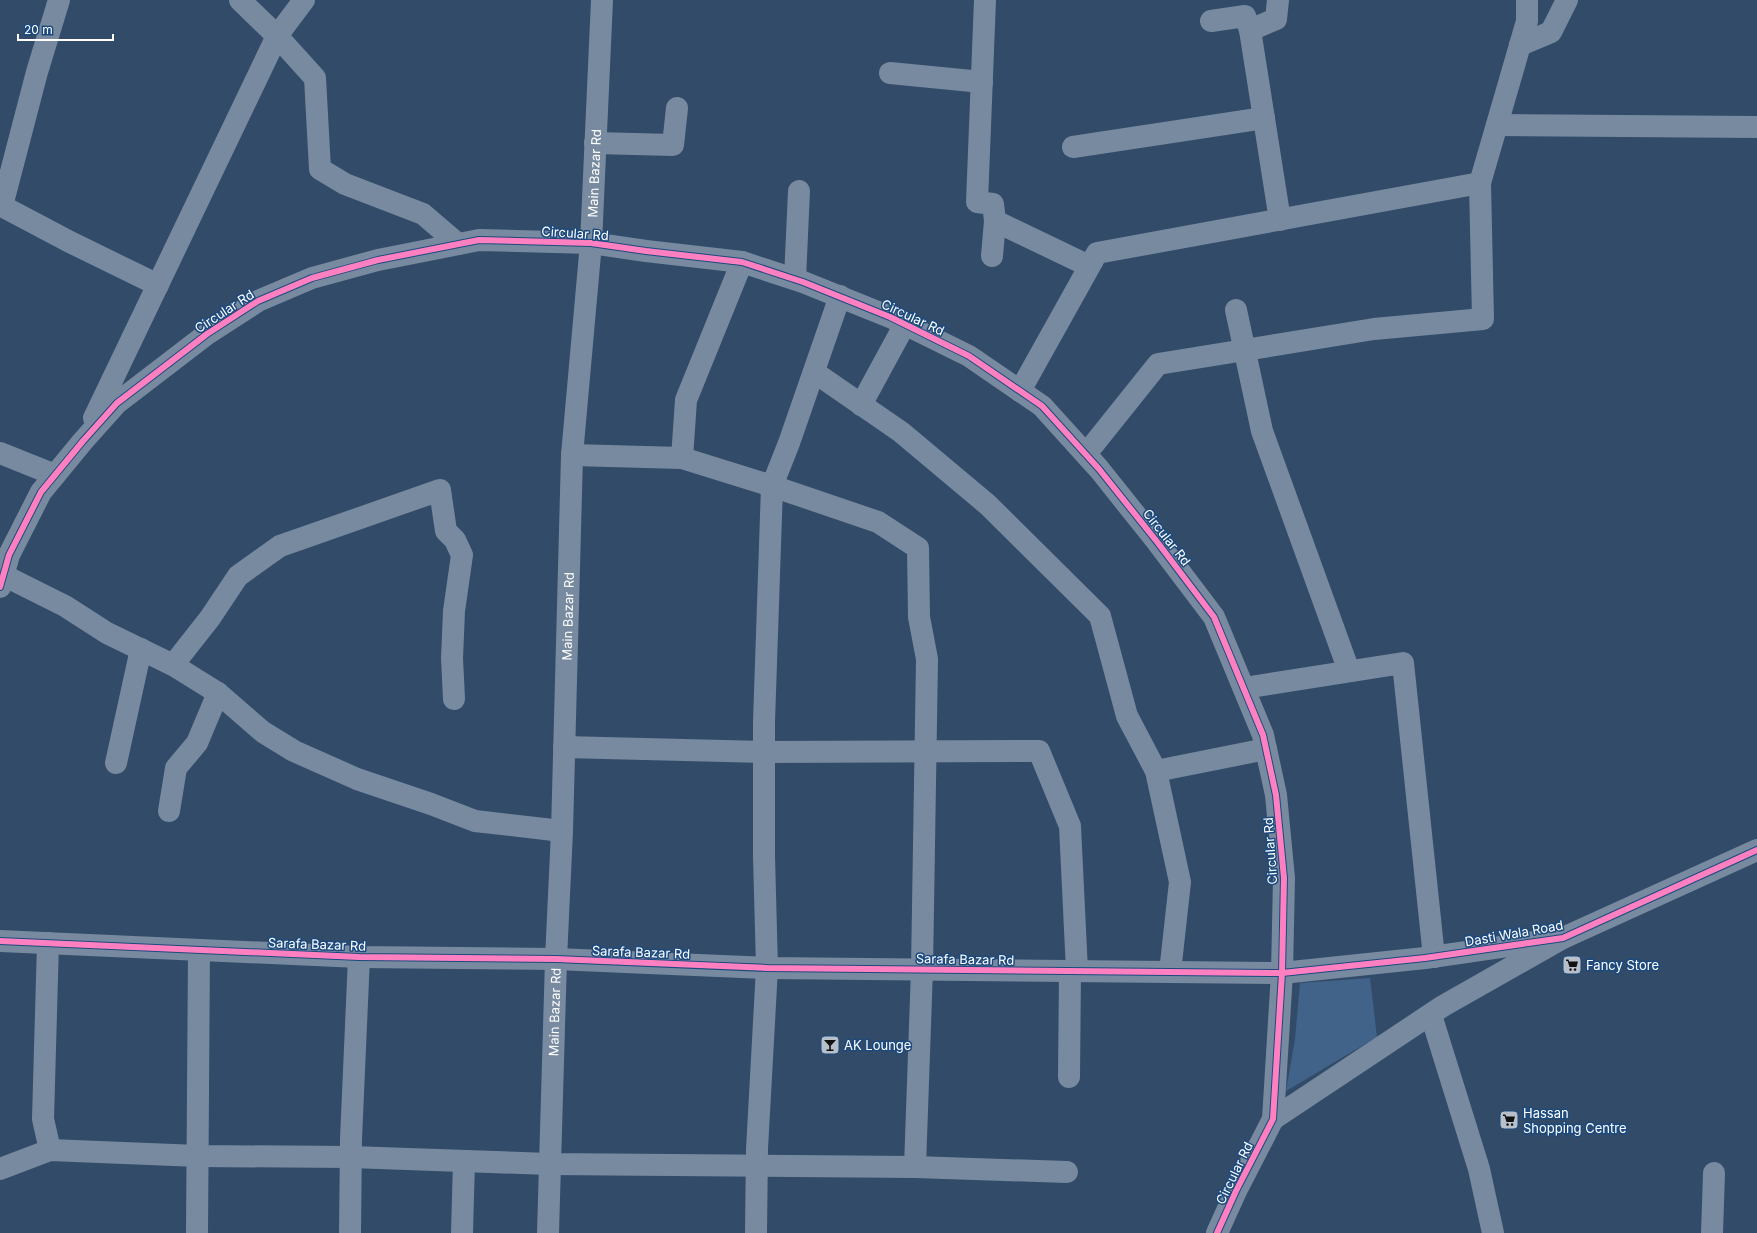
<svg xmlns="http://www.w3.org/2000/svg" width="1757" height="1233" viewBox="0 0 1757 1233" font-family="Inter,sans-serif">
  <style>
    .water { fill: #41638a }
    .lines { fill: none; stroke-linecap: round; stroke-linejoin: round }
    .minor { stroke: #788a9f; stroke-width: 22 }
    .tertiary { stroke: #788a9f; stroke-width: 22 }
    .cycleway-casing { stroke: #1c4a7f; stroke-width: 8 }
    .cycleway { stroke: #ff80c0; stroke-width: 6 }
    .labels { text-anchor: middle; stroke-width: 3; stroke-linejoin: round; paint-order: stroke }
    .street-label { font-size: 13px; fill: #fff; stroke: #1c4a7f }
    .poi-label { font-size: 13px; fill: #fff; stroke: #1c4a7f; text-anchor: start }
  </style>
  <rect width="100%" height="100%" fill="#324b69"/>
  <polygon class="water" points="1370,978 1377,1037 1286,1091 1295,1039 1300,983"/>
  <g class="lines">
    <g class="minor">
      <polyline points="985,0 977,202 993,204 995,221 992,256"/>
      <polyline points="1211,21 1245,16 1250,30 1276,19 1278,0"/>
      <polyline points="1250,30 1280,220"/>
      <polyline points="1520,45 1551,32 1567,0"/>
      <polyline points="890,73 982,82"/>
      <polyline points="1497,125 1757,127"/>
      <polyline points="595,143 673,145 677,108"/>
      <polyline points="1073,147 1264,118"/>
      <polyline points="0,205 70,242 158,285"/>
      <polyline points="2,206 37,72 59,0"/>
      <polyline points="995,221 1089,266"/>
      <polyline points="795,279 799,191"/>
      <polyline points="1236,310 1262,431 1349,671"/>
      <polyline points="814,372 901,432 988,505 1100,616 1127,716 1156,771 1180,882 1170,972"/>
      <polyline points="1020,391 1097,253 1480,183"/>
      <polyline points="861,405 905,324"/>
      <polyline points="0,453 55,475"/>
      <polyline points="1086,454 1158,364 1374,329 1483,319 1480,183 1527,21 1527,0"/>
      <polyline points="572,455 682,458 772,486 878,522 918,548 919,617 927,659 922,969 915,1167"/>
      <polyline points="682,458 686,400 742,262"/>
      <polyline points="3,575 65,606 107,633 173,665 218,693 263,732 294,751 357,779 431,804 475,821 562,831"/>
      <polyline points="173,665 210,618 238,576 280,546 440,490 446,531 455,540 462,555 454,611 452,658 454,699"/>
      <polyline points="1244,688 1403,663 1434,957"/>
      <polyline points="564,747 764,752 1039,751 1070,826 1077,971"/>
      <polyline points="116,763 141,649"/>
      <polyline points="1156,771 1266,749"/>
      <polyline points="169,811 176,768 197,743 218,693"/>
      <polyline points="0,941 359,957 556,959 767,968 1282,973 1425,958 1563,938"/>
      <polyline points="48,943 43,1119 50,1150"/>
      <polyline points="1431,1015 1479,1169 1493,1233"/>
      <polyline points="1069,1077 1070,971"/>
      <polyline points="0,1169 50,1150 198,1156 351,1157 549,1164 915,1167 1067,1172"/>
      <polyline points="197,1233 199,950"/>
      <polyline points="350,1233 351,1139 359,957"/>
      <polyline points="462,1233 464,1161"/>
      <path id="s1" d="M548 1233 556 959 562 831 572 455 591 243 602 0"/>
      <polyline points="756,1233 757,1149 767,968 764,856 764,722 772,486 789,443 840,296"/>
      <polyline points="1712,1233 1714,1173"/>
    </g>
    <g class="tertiary">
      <polyline points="240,0 277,36 315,78 320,169 345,184 423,214 458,244"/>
      <polyline points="94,418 277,36 304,0"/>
      <polyline points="0,587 9,555 41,492 83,441 117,403 207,334 258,301 312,278 378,260 479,240 591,243 646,251 742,262 803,282 890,317 969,356 1042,406 1099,469 1158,543 1214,617 1263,735 1276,795 1284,878 1282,973 1273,1119 1236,1191 1217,1233"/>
      <polyline points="1273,1119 1443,1006 1563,938 1757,850"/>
    </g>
    <g class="cycleway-casing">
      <g id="cycleway">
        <polyline points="0,587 9,555 41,492 83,441 117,403 207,334 258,301 312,278 378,260 479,240 591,243 646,251 742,262 803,282 890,317 969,356 1042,406 1099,469 1158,543 1214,617 1263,735 1276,795 1284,878 1282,973 1273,1119 1236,1191 1217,1233"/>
        <polyline points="0,941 359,957 556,959 767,968 1282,973 1425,958 1563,938 1757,850"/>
      </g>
    </g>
    <use href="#cycleway" class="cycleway"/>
  </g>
  <defs>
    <g id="supermarket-square" transform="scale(1)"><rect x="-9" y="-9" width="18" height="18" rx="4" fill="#b7c0ca" stroke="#1c4a7f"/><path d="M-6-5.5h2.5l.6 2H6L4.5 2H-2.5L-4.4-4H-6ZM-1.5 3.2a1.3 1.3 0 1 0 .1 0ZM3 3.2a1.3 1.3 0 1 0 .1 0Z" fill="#111"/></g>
    <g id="bar-square" transform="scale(1)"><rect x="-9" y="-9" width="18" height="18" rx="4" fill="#b7c0ca" stroke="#1c4a7f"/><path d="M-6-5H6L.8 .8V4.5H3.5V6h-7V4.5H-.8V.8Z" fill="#111"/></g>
  </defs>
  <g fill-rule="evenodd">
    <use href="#supermarket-square" x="1572" y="965"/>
    <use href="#bar-square" x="830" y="1045"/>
    <use href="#supermarket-square" x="1509" y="1120"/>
  </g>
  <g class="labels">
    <g class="street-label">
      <text dy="5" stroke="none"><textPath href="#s1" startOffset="1061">Main Bazar Rd</textPath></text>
      <text transform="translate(575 233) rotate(4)" y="5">Circular Rd</text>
      <text transform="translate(224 311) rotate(-33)" y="5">Circular Rd</text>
      <text transform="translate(913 317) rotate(25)" y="5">Circular Rd</text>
      <text transform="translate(1167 537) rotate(52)" y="5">Circular Rd</text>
      <text dy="5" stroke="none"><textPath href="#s1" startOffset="617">Main Bazar Rd</textPath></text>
      <text transform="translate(1270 851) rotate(-94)" y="5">Circular Rd</text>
      <text transform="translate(1514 933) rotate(-10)" y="5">Dasti Wala Road</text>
      <text transform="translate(317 944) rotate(2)" y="5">Sarafa Bazar Rd</text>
      <text transform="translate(641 952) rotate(2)" y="5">Sarafa Bazar Rd</text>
      <text transform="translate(965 959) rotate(1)" y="5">Sarafa Bazar Rd</text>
      <text dy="5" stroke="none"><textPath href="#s1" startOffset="221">Main Bazar Rd</textPath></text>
      <text transform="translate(1234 1173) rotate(-64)" y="5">Circular Rd</text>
    </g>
    <g class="poi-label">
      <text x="1586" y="970">Fancy Store</text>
      <text x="844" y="1050">AK Lounge</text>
      <text x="1523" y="1118">Hassan<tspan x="1523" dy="15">Shopping Centre</tspan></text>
    </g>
  </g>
  <path d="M18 34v6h95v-6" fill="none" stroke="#ffffff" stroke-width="2"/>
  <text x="24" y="34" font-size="12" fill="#ffffff" stroke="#1c4a7f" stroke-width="3" paint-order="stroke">20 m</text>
</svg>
